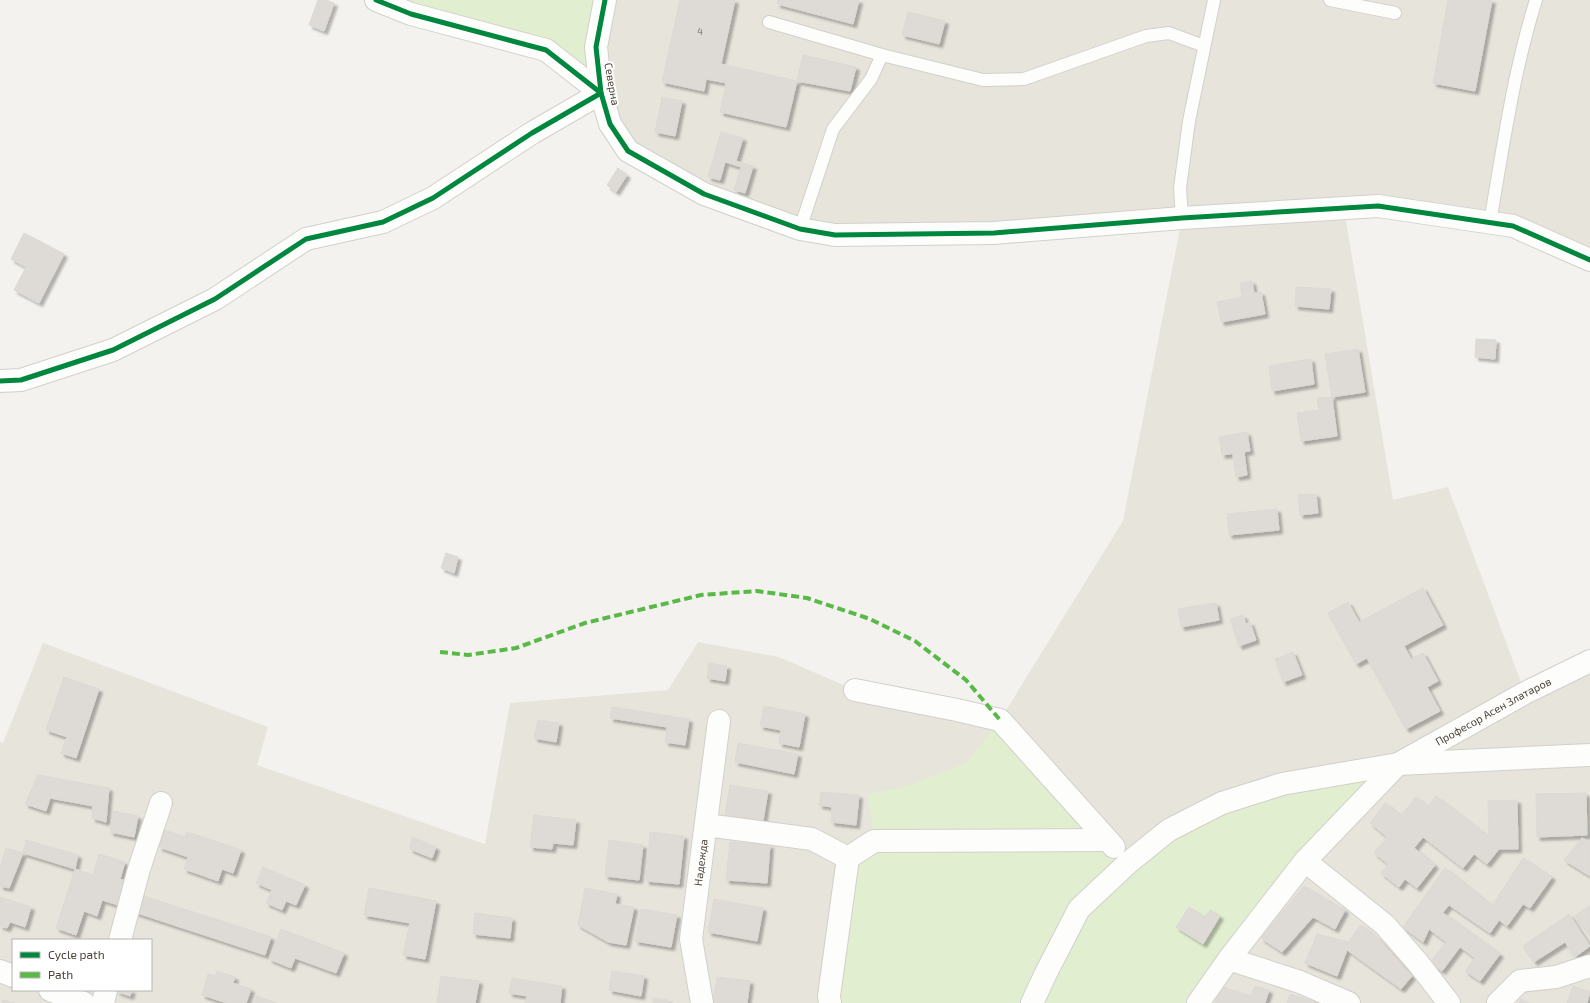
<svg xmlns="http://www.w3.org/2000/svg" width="1590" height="1003" viewBox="0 0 1590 1003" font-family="'Exo 2',sans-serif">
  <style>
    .residential { fill: #e7e4dc; fill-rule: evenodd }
    .green { fill: #e1eecf }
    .building { fill: #dedbd6; stroke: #dcd9d4; filter: url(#shadow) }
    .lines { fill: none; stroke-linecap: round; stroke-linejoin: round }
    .lane-casing { stroke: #d2d0cb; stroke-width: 14 }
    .street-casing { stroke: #d2d0cb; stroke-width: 24 }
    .lane { stroke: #fdfdfc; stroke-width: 12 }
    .street { stroke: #fdfdfc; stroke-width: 22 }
    .quiet { stroke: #58b947; stroke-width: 4; stroke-dasharray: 8 4; stroke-linecap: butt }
    .cycleway-casing { stroke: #fff; stroke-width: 8 }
    .cycleway { stroke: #00873e; stroke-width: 5 }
    .labels { text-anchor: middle; stroke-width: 4; stroke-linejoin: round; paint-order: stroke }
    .number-label { font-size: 9px; fill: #706a61 }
    .street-label { font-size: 11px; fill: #4b4439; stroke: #fff }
  </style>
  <defs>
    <filter id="shadow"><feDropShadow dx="3.5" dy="3.5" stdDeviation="1" flood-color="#0004"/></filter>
  </defs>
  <rect width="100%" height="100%" fill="#f4f2ee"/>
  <path class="residential" d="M606 0H1590V264L1490 222 1344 209 1393 500 1448 487 1525 693 1590 661V1003H0V742L3 743 43 643 268 727 257 765 485 844 510 703 668 690 698 642 779 657 855 690 1000 720 1123 521 1182 218 835 235 704 194 628 151 601 93ZM13 940H151V990H13Z"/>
  <g class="green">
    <polygon points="376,0 606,0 601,93 546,50"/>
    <polygon points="1000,720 1128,863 1222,803 1398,764 1198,1003 830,1003 848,858 874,841 868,794 910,785 966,763"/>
  </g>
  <g class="building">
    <polygon points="318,0 326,0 334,3 324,31 309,25"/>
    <polygon points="680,0 735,0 721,64 797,81 786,127 720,112 726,83 706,79 704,91 662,82"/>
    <polygon points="778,0 859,0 853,24 777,4"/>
    <polygon points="1448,0 1492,0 1475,91 1433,83"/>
    <polygon points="908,12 945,21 939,44 902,35"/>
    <polygon points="803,55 856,67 850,91 797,81"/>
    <polygon points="662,97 682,101 675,136 655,132"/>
    <polygon points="721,132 743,138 736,161 753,166 745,193 734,190 741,167 725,162 720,180 708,177"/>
    <polygon points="618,168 627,175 616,192 607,185"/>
    <polygon points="24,233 64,254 39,303 14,290 26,267 11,259"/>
    <polygon points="1252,281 1254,293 1261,292 1265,314 1221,322 1217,302 1242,297 1240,283"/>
    <polygon points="1296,287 1331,289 1329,309 1295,306"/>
    <polygon points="1476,339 1496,340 1495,359 1475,357"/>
    <polygon points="1358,349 1365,392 1332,397 1325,354"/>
    <polygon points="1311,359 1314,384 1272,391 1269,366"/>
    <polygon points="1332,397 1337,436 1301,441 1297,413 1319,410 1317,398"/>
    <polygon points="1247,432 1250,451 1222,455 1219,437"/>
    <polygon points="1244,452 1247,475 1236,477 1233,454"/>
    <polygon points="1316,494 1318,513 1300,515 1298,495"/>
    <polygon points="1277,509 1279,530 1229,535 1227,514"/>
    <polygon points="446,553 458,557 454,573 441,568"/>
    <polygon points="1423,588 1443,625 1404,646 1411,659 1423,653 1438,681 1427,687 1440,711 1406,729 1367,658 1356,664 1328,613 1348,602 1359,622"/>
    <polygon points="1216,603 1219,620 1181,627 1178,609"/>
    <polygon points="1243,615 1246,624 1250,622 1256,640 1239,646 1230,619"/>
    <polygon points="1293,652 1302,675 1283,682 1275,659"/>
    <polygon points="709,663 727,666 725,681 707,678"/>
    <polygon points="64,677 99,689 76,758 61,753 67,737 46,730"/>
    <polygon points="764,706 805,714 799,747 779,743 781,730 760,726"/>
    <polygon points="612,707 689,719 685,745 665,742 667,727 610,718"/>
    <polygon points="538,720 559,723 556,742 534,738"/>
    <polygon points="738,743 798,754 794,774 735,762"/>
    <polygon points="38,775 109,788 106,822 92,818 93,806 50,798 46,811 25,804"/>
    <polygon points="730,785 768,791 763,821 725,815"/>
    <polygon points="821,792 859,795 856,825 831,822 832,807 819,805"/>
    <polygon points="1586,793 1587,835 1537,837 1536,794"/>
    <polygon points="1436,796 1489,837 1488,801 1517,800 1518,849 1499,849 1487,864 1474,854 1463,868 1423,837 1414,848 1435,865 1417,888 1405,879 1399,887 1381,873 1388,864 1374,853 1387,837 1370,823 1385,803 1401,816 1416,797 1428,806"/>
    <polygon points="114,811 138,816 134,837 110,832"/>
    <polygon points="534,815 576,820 573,845 553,843 552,849 530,847"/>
    <polygon points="164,830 185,837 187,832 241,850 233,873 222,869 218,881 184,869 188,857 159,847"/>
    <polygon points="650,832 684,836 679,884 646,881"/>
    <polygon points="412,837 436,847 432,858 410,849"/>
    <polygon points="1582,838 1590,842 1590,876 1564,860"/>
    <polygon points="26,840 78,855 75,869 23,853"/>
    <polygon points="609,840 643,845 639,880 605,876"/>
    <polygon points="730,842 770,845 767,883 726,880"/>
    <polygon points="6,848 23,853 9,888 0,886 0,868"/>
    <polygon points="99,854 125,862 120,879 129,882 121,906 102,900 97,916 84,911 76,935 56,928 75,869 93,875"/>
    <polygon points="1523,858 1552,877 1530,908 1523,904 1507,926 1499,920 1490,933 1449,905 1429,929 1423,942 1403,927 1445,868 1492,906"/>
    <polygon points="263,867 305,885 296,905 286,901 282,910 266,903 272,890 256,883"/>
    <polygon points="1304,886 1345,910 1335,929 1313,917 1282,952 1261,938"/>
    <polygon points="369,888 436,901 425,959 403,955 410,923 364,915"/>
    <polygon points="585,888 617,894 615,904 634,907 626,945 608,942 578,925"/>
    <polygon points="140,895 271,937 265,955 134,912"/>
    <polygon points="0,897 31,907 25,927 10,922 7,928 0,926"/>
    <polygon points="714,899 763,908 757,941 708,932"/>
    <polygon points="1590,905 1590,935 1575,916"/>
    <polygon points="1189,907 1205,917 1210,910 1220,916 1203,944 1176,927"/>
    <polygon points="641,909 677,915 671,947 635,941"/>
    <polygon points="1442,912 1500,954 1480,981 1465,971 1475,958 1460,947 1442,971 1430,963 1446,942 1429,929"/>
    <polygon points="475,913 512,918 510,938 473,934"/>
    <polygon points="1569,914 1590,946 1575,957 1565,942 1534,962 1523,946"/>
    <polygon points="1361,925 1381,942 1412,976 1401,989 1347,950 1337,976 1305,963 1317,934 1348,942"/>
    <polygon points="281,929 344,953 336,973 295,958 291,968 269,959"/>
    <polygon points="217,971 235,977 233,983 251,989 246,1003 227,1003 202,995 208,974 215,976"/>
    <polygon points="612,971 644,976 641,996 609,990"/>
    <polygon points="441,976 479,981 475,1003 437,1003"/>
    <polygon points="717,977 750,981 747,1003 713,1003"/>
    <polygon points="512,978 562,986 560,1003 525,1003 527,996 509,993"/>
    <polygon points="1220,986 1251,996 1255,986 1269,990 1265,1003 1215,1003"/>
    <polygon points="1573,986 1590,992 1587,1003 1567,1003"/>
    <polygon points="117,990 132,990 130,996 116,991"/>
    <polygon points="1290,994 1319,1003 1287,1003"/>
    <polygon points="257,996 276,1003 254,1003"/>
    <polygon points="653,998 668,1000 668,1003 653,1003"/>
    <polygon points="1521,999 1529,1003 1518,1003"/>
    <polygon points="3,1000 14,1003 2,1003"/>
  </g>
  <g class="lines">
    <g class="lane-casing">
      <g id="lane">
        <polyline points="1330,0 1395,13"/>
        <polyline points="769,22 882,55 983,80 1024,79 1146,36 1169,33 1204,46"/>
        <polyline points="1182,218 1180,188 1189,121 1214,0"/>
        <path d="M1490 222C1503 148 1513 73 1536 0"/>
        <polyline points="800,229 833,129 871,79 882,55"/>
      </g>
    </g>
    <g class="street-casing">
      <g id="street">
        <polyline points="605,0 596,47 601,93 610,124 628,151 704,194 800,229 835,235 994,233 1182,218 1378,206 1513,226 1590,260"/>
        <polyline points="0,381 21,380 113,350 215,299 306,239 383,222 433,198 532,133 601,93 546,50 411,14 376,0"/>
        <polyline points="855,690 957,710 1000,720 1114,847"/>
        <polyline points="706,825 812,839 848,858 874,841 1107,840"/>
        <polyline points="1305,861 1385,925 1418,963 1449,1003"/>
        <polyline points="120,940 139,869 161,803"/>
        <polyline points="1229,959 1300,982 1349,1003"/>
        <polyline points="0,971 13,976"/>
        <polyline points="50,990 84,1003"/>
        <polyline points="103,1003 106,990"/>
        <path id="s1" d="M702 1003 691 939 719 721"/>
        <polyline points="830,1003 829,996 848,858"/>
        <polyline points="1032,1003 1046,973 1079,909 1128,863 1169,830 1222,803 1282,784 1398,764 1590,755"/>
        <path id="s2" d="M1198 1003 1229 959 1305 861 1398 764 1525 693 1590 661"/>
        <polyline points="1498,1003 1520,981 1556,977 1590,966"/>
      </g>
    </g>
    <use href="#lane" class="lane"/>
    <use href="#street" class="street"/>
    <polyline class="quiet" points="440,652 468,655 516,648 585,623 701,595 757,591 807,598 870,619 915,641 966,680 1000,720"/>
    <g class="cycleway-casing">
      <g id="cycleway">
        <polyline points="605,0 596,47 601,93 610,124 628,151 704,194 800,229 835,235 994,233 1182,218 1378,206 1513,226 1590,260"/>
        <polyline points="0,381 21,380 113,350 215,299 306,239 383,222 433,198 532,133 601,93 546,50 411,14 376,0"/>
      </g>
    </g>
    <use href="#cycleway" class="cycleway"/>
  </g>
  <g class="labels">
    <g class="number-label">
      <text x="700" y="35">4</text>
    </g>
    <g class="street-label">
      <text transform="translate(612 84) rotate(80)" y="4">Северна</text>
      <text dy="4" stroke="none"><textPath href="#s2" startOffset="421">Професор Асен Златаров</textPath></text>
      <text dy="4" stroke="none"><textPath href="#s1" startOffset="142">Надежда</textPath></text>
    </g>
  </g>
  <rect x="12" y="939" width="140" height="52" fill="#ffffff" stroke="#b7b4b0"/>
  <rect x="20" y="952" width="20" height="6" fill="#00873e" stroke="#b7b4b0"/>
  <text x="48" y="959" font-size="12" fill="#4b4439">Cycle path</text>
  <rect x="20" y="972" width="20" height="6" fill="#58b947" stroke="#b7b4b0"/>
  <text x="48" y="979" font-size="12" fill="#4b4439">Path</text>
</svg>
